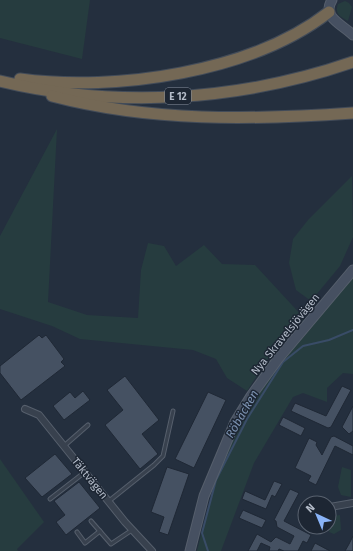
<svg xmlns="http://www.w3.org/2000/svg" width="353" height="551" viewBox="0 0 353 551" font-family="'Fira Sans',sans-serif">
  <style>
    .green { fill: #263c3f }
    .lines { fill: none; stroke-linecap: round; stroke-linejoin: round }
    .stream { stroke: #394c67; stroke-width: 2 }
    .building { fill: #455162; stroke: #1f2835 }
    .lane-casing { stroke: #565f6c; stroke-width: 5 }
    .street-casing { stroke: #565f6c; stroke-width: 8 }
    .secondary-casing { stroke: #565f6c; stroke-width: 11 }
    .highway-casing { stroke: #434c59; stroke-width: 13 }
    .lane { stroke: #38414e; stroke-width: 3 }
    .street { stroke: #38414e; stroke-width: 6 }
    .secondary { stroke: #465061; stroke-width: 9 }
    .highway { stroke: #746855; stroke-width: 11 }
    .labels { text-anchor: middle; stroke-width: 3; stroke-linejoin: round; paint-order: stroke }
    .shield { fill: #1d2633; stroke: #878f9c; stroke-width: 1 }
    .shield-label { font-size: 10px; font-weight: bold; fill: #b4bcc9 }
    .street-label { font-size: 11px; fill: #b4bcc9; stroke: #1d2633 }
    .water-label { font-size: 12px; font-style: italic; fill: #7c92b1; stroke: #1d2633 }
  </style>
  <rect width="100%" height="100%" fill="#242f3e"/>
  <g class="green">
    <polygon points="0,0 90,0 82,59 0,38"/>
    <path d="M345 1 349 3 352 7 348 21C341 17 334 14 338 4Z"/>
    <polygon points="57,129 48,302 87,315 138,318 141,270 148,243 164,246 176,266 204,245 222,264 255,265 304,318 270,356 247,391 227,378 216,359 193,350 80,339 52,326 0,309 0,236"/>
    <polygon points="352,176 353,237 340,266 311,301 296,290 289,263 293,239 308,220"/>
    <path d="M353 274V374L343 373 327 388V402L303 393 293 397 254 463 221 551H197C210 497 225 445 255 398 271 373 291 352 310 329 325 311 339 293 353 274Z"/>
    <polygon points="0,459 44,522 17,549 18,551 0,551"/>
    <polygon points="342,467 351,470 351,497 341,495 338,487"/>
    <polygon points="340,515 341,530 334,534 329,532 333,516"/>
  </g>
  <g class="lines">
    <polyline class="stream" points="208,551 202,533 216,480 247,419 283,362 303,346 329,340 353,330"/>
  </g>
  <g class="building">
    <polygon points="39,335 42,338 46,335 64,359 61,362 65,366 21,400 0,373 0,366"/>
    <polygon points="125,376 159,420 142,434 158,454 140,469 105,425 123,410 107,390"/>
    <polygon points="342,386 351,390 331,427 328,428 291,411 295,403 326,416"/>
    <polygon points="83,391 90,400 64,420 53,406 70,392 75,398"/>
    <polygon points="208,392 226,400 194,468 175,459"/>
    <polygon points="353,406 353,431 349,434 342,427"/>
    <polygon points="283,417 305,428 301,436 279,425"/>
    <polygon points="334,436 353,446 353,455 335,446 316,485 308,481 311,476 295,468 309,438 317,442 316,445 322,455 331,437"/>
    <polygon points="55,454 72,474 42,497 25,478"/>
    <polygon points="167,467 189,474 168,535 159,532 164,517 151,512"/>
    <polygon points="274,481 282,484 275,497 272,495 266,509 242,499 245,491 265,500"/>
    <polygon points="79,482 100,508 66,535 56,522 65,515 54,501"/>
    <polygon points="290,489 299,493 284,521 311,535 307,543 303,541 298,551 284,551 279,549 278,551 269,551 270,547 261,543 257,551 248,551 257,534 271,542 276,537 290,544 294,536 277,527 276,521 274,520"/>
    <polygon points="243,510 266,520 262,528 239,518"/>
    <polygon points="353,536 353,551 345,551 349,544"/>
    <polygon points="315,543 330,551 311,551"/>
  </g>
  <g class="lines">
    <g class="lane-casing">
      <g id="lane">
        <polyline points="64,446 88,425"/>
        <polyline points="50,499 85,472"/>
        <polyline points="109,501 154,465 163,456 173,411"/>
        <polyline points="91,521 111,544 132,530"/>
        <polyline points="77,532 85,543 100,531"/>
      </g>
    </g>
    <g class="street-casing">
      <g id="street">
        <polyline points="25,409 39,415 125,522 152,551"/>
        <polyline points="330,507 353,503"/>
      </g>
    </g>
    <g class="secondary-casing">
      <g id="secondary">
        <path d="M332 0C321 17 343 25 353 35"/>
        <polyline points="190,551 204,496 235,422 251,396 278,359 353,270"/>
      </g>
    </g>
    <g class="highway-casing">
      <g id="highway">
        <path d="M20 79C116 92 252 72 329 12"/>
        <path d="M0 81C116 109 240 101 353 62"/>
        <path d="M52 96C151 122 252 120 353 113"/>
      </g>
    </g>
    <use href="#lane" class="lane"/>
    <use href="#street" class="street"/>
    <use href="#secondary" class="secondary"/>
    <use href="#highway" class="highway"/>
  </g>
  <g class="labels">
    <rect class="shield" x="165" y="88" width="26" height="16" rx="3"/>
    <g class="shield-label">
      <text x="178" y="100">E 12</text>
    </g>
    <g class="street-label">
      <text transform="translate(285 334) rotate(-51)" y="4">Nya Skravelsjövägen</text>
      <text transform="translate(90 478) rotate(51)" y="4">Täktvägen</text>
    </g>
    <g class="water-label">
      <text transform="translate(242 414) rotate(-60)" y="4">Röbäcken</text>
    </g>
  </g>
  <g transform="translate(317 515) rotate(316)"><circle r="19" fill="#1d2633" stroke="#59626f"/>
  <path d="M0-3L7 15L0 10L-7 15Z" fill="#8ab4f8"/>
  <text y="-6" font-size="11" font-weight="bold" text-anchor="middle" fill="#b4bcc9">N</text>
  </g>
</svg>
